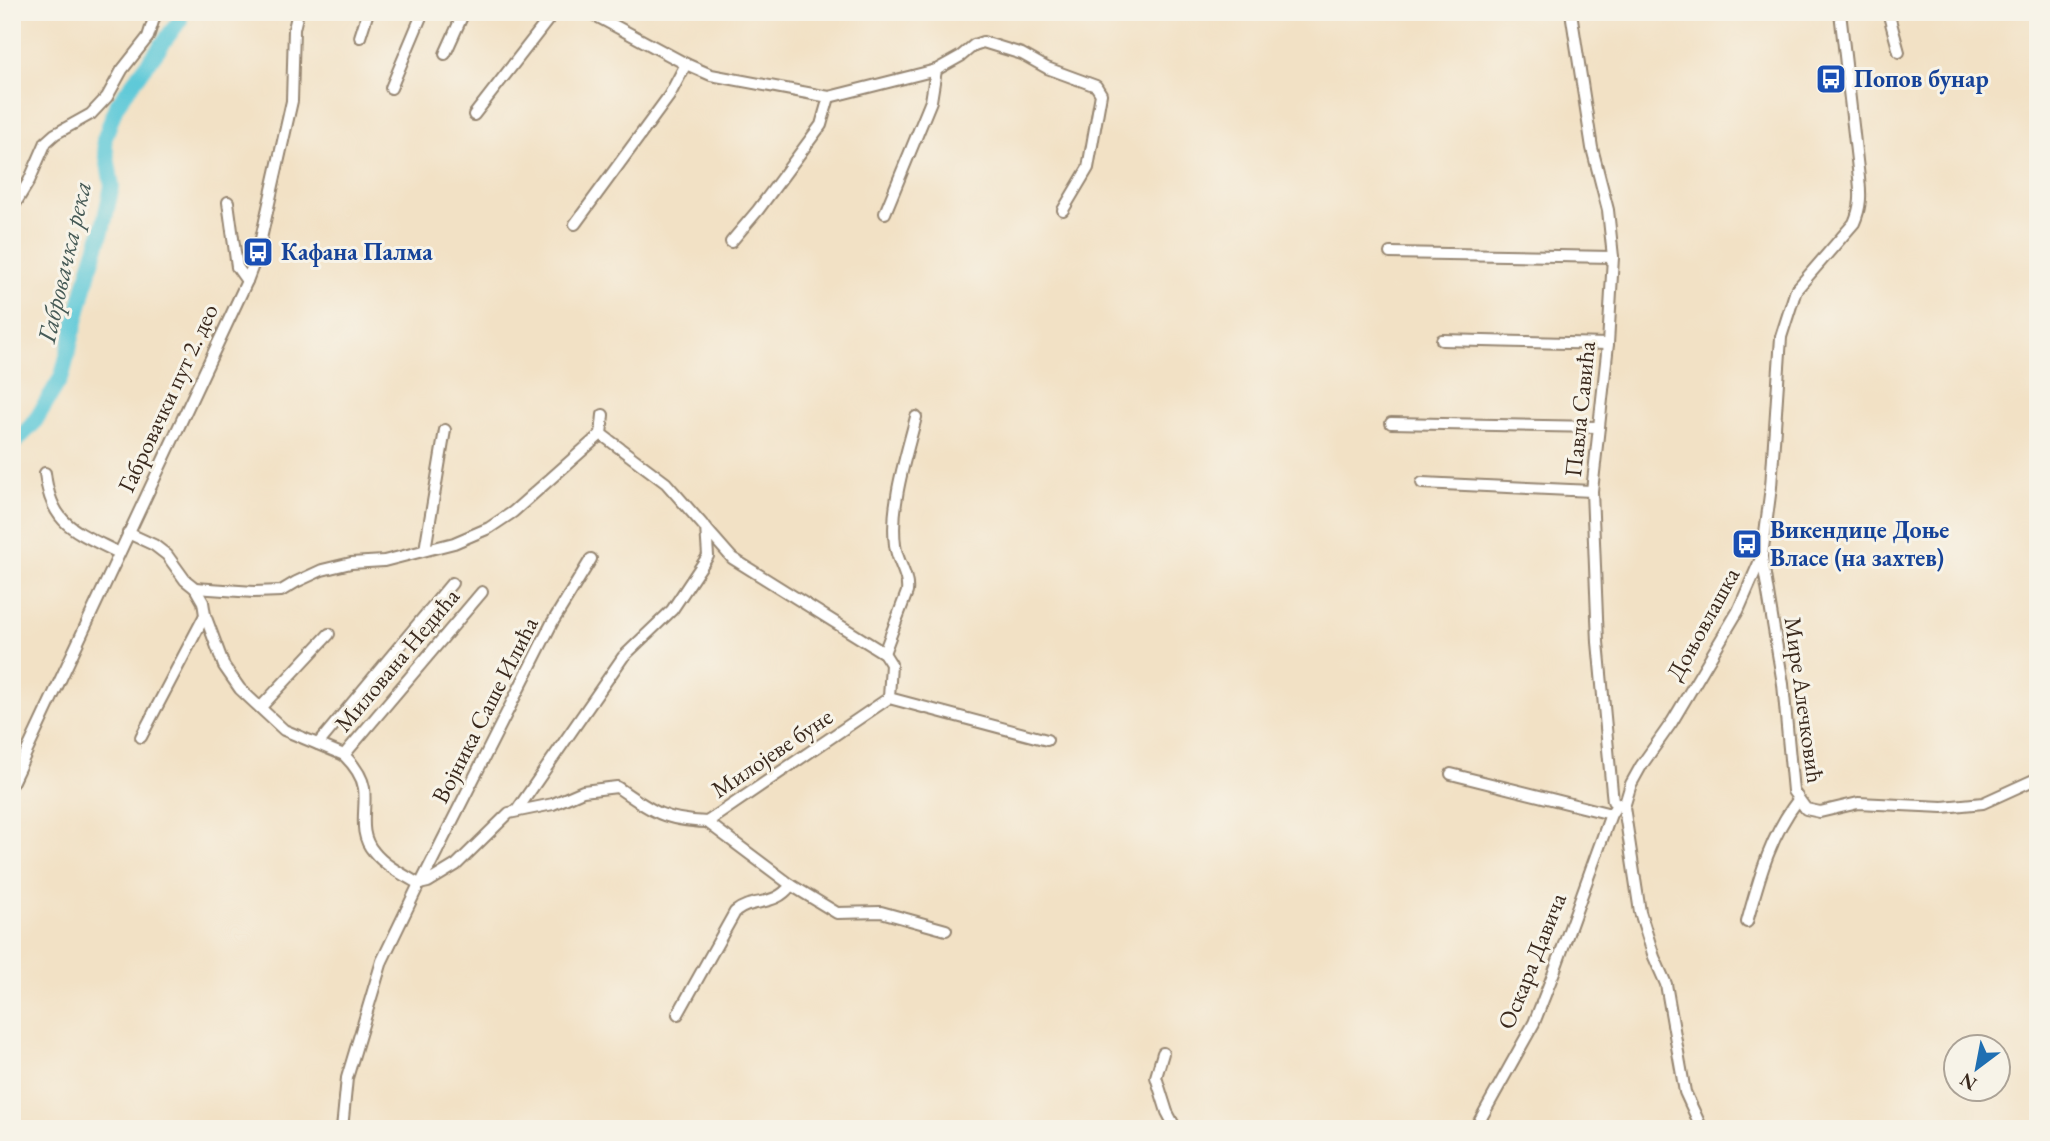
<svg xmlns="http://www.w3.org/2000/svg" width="2050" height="1141" viewBox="0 0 2050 1141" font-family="'EB Garamond',serif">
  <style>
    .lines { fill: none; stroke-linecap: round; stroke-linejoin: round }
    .river { stroke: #5fc9d8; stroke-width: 16 }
    .minor-casing { stroke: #968672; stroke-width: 14 }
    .minor { stroke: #fff; stroke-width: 10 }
    .labels { text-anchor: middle; stroke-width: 6; stroke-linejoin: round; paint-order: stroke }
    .transit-label { font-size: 24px; font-weight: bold; fill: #164399; stroke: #f7f3e8; text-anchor: start }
    .street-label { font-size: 24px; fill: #3b2a1e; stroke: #f7f3e8 }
    .water-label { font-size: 26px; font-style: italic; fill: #465a56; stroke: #f7f3e8 }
  </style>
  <rect width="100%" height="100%" fill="#f7f3e8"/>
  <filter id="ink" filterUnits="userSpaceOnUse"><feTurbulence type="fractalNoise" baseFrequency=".0143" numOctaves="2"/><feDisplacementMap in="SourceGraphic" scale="14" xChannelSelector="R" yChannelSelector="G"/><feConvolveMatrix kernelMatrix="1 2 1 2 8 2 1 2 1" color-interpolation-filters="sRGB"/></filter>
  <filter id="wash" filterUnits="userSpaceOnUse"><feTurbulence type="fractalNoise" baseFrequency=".00686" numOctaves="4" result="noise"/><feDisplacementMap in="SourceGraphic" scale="28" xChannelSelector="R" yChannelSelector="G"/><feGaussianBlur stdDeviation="1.57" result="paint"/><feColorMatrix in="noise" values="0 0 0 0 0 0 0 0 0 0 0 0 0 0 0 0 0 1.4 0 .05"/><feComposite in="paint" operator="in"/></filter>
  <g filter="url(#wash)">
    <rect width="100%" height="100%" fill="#f2e1c5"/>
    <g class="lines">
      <polyline class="river" points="12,445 34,423 62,376 89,271 102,231 112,186 104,140 116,106 180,20 180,12"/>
    </g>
  </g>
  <g filter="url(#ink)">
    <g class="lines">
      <g class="minor-casing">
        <g id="minor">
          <polyline points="589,12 686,64 711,75 829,97 936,70 961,56 974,45 983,42 1022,54 1047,68 1096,86 1101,94 1088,168 1063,210"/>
          <polyline points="1571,12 1592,148 1608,210 1613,257 1608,344 1592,491 1598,642 1612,792 1613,801 1624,807"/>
          <polyline points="1888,12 1899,52"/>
          <polyline points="360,37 368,12"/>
          <polyline points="445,54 464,12"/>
          <polyline points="391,88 423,12"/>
          <polyline points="474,115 554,12"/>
          <polyline points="228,202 237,267 247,281"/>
          <polyline points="12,209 29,181 46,142 55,134 91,114 107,97 122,70 148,37 156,12"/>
          <polyline points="885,213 931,101 936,70"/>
          <polyline points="575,224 669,96 686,64"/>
          <polyline points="731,242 758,210 821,125 829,97"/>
          <polyline points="1390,253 1613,257"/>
          <polyline points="1442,340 1608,344"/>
          <polyline points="603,415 601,434 666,483 732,558 884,653 891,664 889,698"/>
          <polyline points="1391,423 1599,427"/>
          <path d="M45 473C51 526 76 531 119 553"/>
          <polyline points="1422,483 1592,491"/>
          <path d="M128 533 154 545 167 555 185 580 195 588 203 602 205 615 224 666 240 689 284 730 344 755C352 763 362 775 364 788 367 810 357 833 374 852 385 866 404 875 419 884"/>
          <polyline points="425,550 445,430"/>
          <polyline points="1762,557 1783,684 1793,791 1806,809 1820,812 1858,803 1943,807 1983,803 2038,778"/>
          <polyline points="195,588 254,592 281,591 296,582 322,570 351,563 384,561 454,543 489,528 513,512 601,434"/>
          <path d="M884 653 907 592C909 575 897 562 895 545 890 503 906 457 916 417"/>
          <polyline points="889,698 1047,740"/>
          <polyline points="261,707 329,634"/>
          <polyline points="141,737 205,615"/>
          <polyline points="318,744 452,583"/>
          <polyline points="344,755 482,592"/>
          <polyline points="1451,774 1611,814"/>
          <polyline points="12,783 247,281 258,252 292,101 294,29 298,12"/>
          <polyline points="517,810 623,657 672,610 708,556 706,527"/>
          <polyline points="707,822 791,885 837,913 881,912 946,930"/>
          <polyline points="421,883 552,623 591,559"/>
          <path d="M419 884 428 882 456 865 509 813 553 804 583 791 617 787C653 812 663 820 707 822L889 698"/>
          <path d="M1747 922C1759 879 1770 836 1798 800"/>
          <path d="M678 1014 735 912C753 897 774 908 791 885"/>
          <polyline points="1163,1053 1156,1077 1167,1112 1176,1129"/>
          <polyline points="342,1129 347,1078 382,961 419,884"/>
          <polyline points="1475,1129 1534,1023 1554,972 1611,814 1617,805"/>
          <path d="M1702 1129 1685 1092 1666 984 1654 957 1640 912 1624 807 1631 784 1641 766 1672 722 1738 611 1762 556 1771 487 1781 337 1796 290 1854 223C1861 207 1861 195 1859 178L1840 12"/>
        </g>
      </g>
      <use href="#minor" class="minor"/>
    </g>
  </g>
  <defs>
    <g id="bus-square" transform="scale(1.575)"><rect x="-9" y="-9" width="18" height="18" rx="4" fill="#1a4fb4" stroke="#f7f3e8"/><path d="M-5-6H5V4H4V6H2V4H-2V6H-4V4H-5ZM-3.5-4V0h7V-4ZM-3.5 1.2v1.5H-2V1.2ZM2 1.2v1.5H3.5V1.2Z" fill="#fff"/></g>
  </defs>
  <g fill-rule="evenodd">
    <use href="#bus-square" x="1831" y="79"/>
    <use href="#bus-square" x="258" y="252"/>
    <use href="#bus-square" x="1747" y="544"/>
  </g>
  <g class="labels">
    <g class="transit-label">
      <text x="1854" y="87">Попов бунар</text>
      <text x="281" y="260">Кафана Палма</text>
      <text x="1770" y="538">Викендице Доње<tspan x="1770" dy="28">Власе (на захтев)</tspan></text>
    </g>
    <g class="street-label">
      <text transform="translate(168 398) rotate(-65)" y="8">Габровачки пут 2. део</text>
      <text transform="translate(1580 409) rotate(-84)" y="8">Павла Савића</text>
      <text transform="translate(1703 624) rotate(-61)" y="8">Доњовлашка</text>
      <text transform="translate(397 660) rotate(-50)" y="8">Милована Недића</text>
      <text transform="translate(1804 700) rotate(82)" y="8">Мире Алечковић</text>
      <text transform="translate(485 710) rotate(-63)" y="8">Војника Саше Илића</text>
      <text transform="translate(772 753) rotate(-34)" y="8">Милојеве буне</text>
      <text transform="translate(1532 961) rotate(-68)" y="8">Оскара Давича</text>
    </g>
    <g class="water-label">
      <text transform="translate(64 262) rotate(-77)" y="9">Габровачка река</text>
    </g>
  </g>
  <rect width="2050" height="1141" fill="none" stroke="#f7f3e8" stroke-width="42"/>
  <g transform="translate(1977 1068) rotate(212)"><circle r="33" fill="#f7f3e8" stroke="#aca397" stroke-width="2"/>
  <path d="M0-5L12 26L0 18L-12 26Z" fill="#1f6fb2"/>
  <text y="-10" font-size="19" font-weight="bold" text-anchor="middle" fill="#3b2a1e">N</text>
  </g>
</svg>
